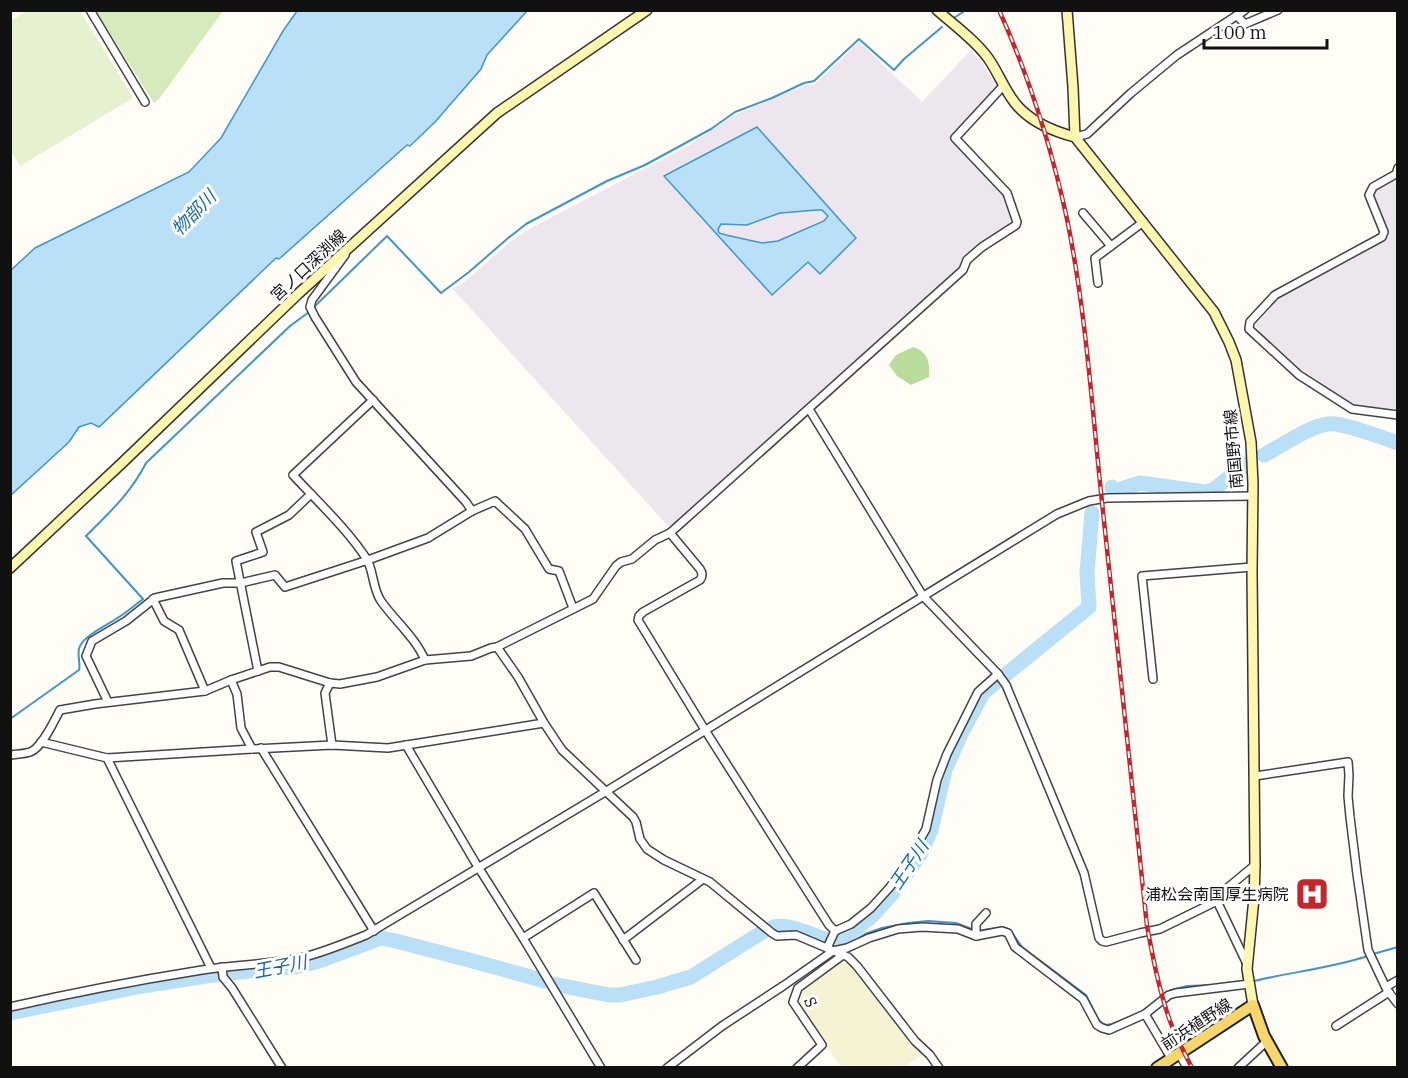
<svg xmlns="http://www.w3.org/2000/svg" width="1408" height="1078" viewBox="0 0 1408 1078" font-family="'IBM Plex Serif','Noto Sans JP',serif">
  <style>
    .industrial { fill: #eee6ef }
    .farmland { fill: #f6f3d4 }
    .green { fill: #d5ebbd }
    .forest { fill: #b9dc9c }
    .pitch { fill: #e6f2cf }
    .water { fill: #b9e0f7; stroke: #3f96cf; stroke-width: 1.5; fill-rule: evenodd }
    .lines { fill: none; stroke-linecap: round; stroke-linejoin: round }
    .stream { stroke: #3f96cf; stroke-width: 2 }
    .river { stroke: #b9e0f7; stroke-width: 15 }
    .street-casing { stroke: #444; stroke-width: 10 }
    .secondary-casing { stroke: #333; stroke-width: 12 }
    .primary-casing { stroke: #222; stroke-width: 14 }
    .street { stroke: #fff; stroke-width: 7 }
    .secondary { stroke: #fff6b0; stroke-width: 9 }
    .primary { stroke: #f9d66b; stroke-width: 10 }
    .rail-casing { stroke: #c4262e; stroke-width: 4.5 }
    .rail { stroke: #fff; stroke-width: 2; stroke-dasharray: 7; stroke-linecap: butt }
    .labels { text-anchor: middle; stroke-width: 6; stroke-linejoin: round; paint-order: stroke }
    .street-label { font-size: 16px; fill: #111; stroke: #fff }
    .poi-label { font-size: 16px; fill: #111; stroke: #fff; text-anchor: end }
    .water-label { font-size: 18px; font-style: italic; fill: #1768a6; stroke: #fff }
  </style>
  <rect width="100%" height="100%" fill="#fffdf5"/>
  <g class="industrial">
    <polygon points="859,42 922,102 971,50 981,61 997,87 949,138 1004,197 1011,219 1011,223 980,244 966,257 960,266 672,526 667,525 453,289 468,279 511,241 531,228 688,146 734,115 806,85 814,85"/>
    <polygon points="1397,178 1397,410 1354,406 1300,368 1261,334 1256,325 1277,299 1389,235 1374,194 1376,190"/>
  </g>
  <polygon class="farmland" points="839,959 851,964 922,1055 904,1067 841,1067 800,1007 800,997 812,982"/>
  <polygon class="green" points="96,11 223,11 159,99 154,103"/>
  <path class="forest" d="M913 347C928 352 930 362 929 377L911 385 897 376 889 365 896 355Z"/>
  <polygon class="pitch" points="28,10 80,11 133,98 20,166 11,151 11,21"/>
  <g class="water">
    <polygon points="297,11 527,11 487,55 481,69 435,122 410,146 407,145 279,259 276,258 99,427 91,423 79,427 69,442 11,495 11,270 35,248 189,172 221,138 283,31"/>
    <path d="M757 127 856 238 820 274 808 262 772 295 664 176ZM817 210H822L828 216 824 221 778 241 762 243 726 235 719 233 718 229 721 224 747 225 780 213Z"/>
  </g>
  <g class="lines">
    <g class="stream">
      <polyline points="954,18 966,10"/>
      <polyline points="313,308 387,236 441,293 469,272 507,239 526,224 607,181 645,165 680,146 711,129 735,112 772,98 804,83 814,81 859,39 894,70 904,59 942,27"/>
      <path d="M10 719 79 670C81 662 76 653 80 646 85 635 109 624 119 617 127 612 135 605 143 599L86 536C109 513 131 493 146 463L290 326 309 312"/>
      <polyline points="833,942 843,945 848,944"/>
      <polyline points="853,942 865,934 882,928 908,923 928,921 956,923 977,931 1003,927 1010,930 1022,947 1086,995 1098,1019 1102,1023 1106,1025 1112,1024 1142,1012 1171,990 1187,986 1212,985"/>
      <polyline points="1373,954 1398,947"/>
      <path d="M1254 981C1292 972 1331 968 1368 956"/>
      <polyline points="1235,982 1246,981"/>
    </g>
    <g class="river">
      <path d="M1264 455C1281 446 1310 426 1328 424 1342 422 1383 438 1398 443"/>
      <polyline points="1112,487 1115,491 1140,483 1205,492 1213,490 1248,463"/>
      <polyline points="1004,676 1089,607 1087,573 1092,513"/>
      <path d="M773 927C792 923 815 937 833 942L848 936 874 914 892 894 921 853 931 830 945 770 962 732 983 693 999 680"/>
      <polyline points="553,984 609,995 620,995 657,987 691,977 764,931"/>
      <polyline points="10,1013 142,986 219,974 295,967 319,961 381,938 396,941 469,960 545,981"/>
    </g>
    <g class="street-casing">
      <g id="street">
        <polyline points="90,10 145,102"/>
        <polyline points="1237,16 1245,24 1278,10"/>
        <polyline points="1075,137 1087,134 1131,93 1177,55 1245,10"/>
        <polyline points="1398,168 1396,174 1373,187 1369,195 1384,232 1382,237 1275,295 1250,322 1249,329 1299,375 1352,409 1398,415"/>
        <polyline points="1083,213 1111,246"/>
        <polyline points="345,255 312,300 310,307 315,317 356,382 466,502 472,511"/>
        <polyline points="1098,283 1095,258 1142,223"/>
        <path d="M373 400 293 475C317 501 347 529 366 558 374 570 372 588 381 601 395 621 415 637 425 660"/>
        <polyline points="809,409 923,596 998,674 1006,685 1084,873 1099,938 1102,941 1106,942 1140,933 1160,929 1217,901"/>
        <path d="M670 533 700 569C702 572 703 576 700 580L643 612 639 616 638 620 705 730 829 925 835 931 851 924 871 908 890 887 906 864 926 829 937 780 947 754 978 692 998 674"/>
        <polyline points="153,599 164,621 179,630 205,691"/>
        <polyline points="497,647 518,677 544,723 562,750 633,817 636,822 640,839 647,849 664,860 710,882 772,933 777,936 796,935 848,957 857,966 915,1041 930,1055 939,1068"/>
        <polyline points="258,671 236,561 263,552 256,532 289,515 311,494"/>
        <polyline points="1153,679 1142,576 1252,567"/>
        <polyline points="231,680 237,694 241,728 252,749"/>
        <polyline points="330,683 325,693 332,745"/>
        <polyline points="108,702 86,656 92,641 126,621 155,598 223,583 241,583 275,575 285,587 368,560 428,538 472,511 495,501 525,529 549,569 559,571 573,608"/>
        <polyline points="41,742 107,758 252,749 332,745 388,748 544,723"/>
        <polyline points="406,745 475,862 523,938 601,1068"/>
        <polyline points="261,748 374,931"/>
        <path d="M10 755C17 754 24 754 30 752 42 748 54 721 60 710L95 704 205 691 231 680 270 667H279L330 683 340 684 377 677 425 660 471 656 491 648 497 647 593 599 616 566 621 562 632 559 655 540 670 533 963 270 967 260 982 247 1016 225 1017 222 1007 193 955 138 1004 85"/>
        <polyline points="107,758 211,968"/>
        <polyline points="1255,776 1348,762 1349,775 1348,796 1350,817 1357,874 1368,950 1387,990 1398,1004"/>
        <polyline points="976,936 976,924 986,913"/>
        <polyline points="523,938 594,893 636,960"/>
        <polyline points="623,940 703,879"/>
        <polyline points="827,948 835,931"/>
        <polyline points="1247,964 1217,901 1219,895 1255,865"/>
        <polyline points="222,967 223,977 232,988 282,1068"/>
        <polyline points="1386,987 1398,980"/>
        <path d="M10 1007C72 993 133 981 196 971 229 965 263 965 296 959 320 954 343 944 366 935L605 792 1057 514 1089 501 1107 498 1253 496"/>
        <polyline points="1145,1014 1169,995 1176,993 1249,984"/>
        <polyline points="1336,1026 1389,992"/>
        <polyline points="1179,1053 1187,1068"/>
        <polyline points="667,1068 722,1026 783,986 833,951 847,948 869,938 898,929 922,927 958,929 976,936 1002,931 1008,933 1015,947 1083,999 1097,1025 1102,1028 1109,1030 1145,1014 1171,1058"/>
        <polyline points="797,1068 822,1045 793,1002 798,988 843,955"/>
        <polyline points="1238,1068 1266,1042"/>
      </g>
    </g>
    <g class="secondary-casing">
      <g id="secondary">
        <path d="M937 10C954 25 975 40 988 58 998 72 1004 89 1015 103 1030 122 1052 131 1075 137L1214 312 1229 342 1236 360 1251 442 1253 484 1252 572 1255 865 1254 898 1247 969 1253 1005"/>
        <polyline points="1067,10 1073,87 1075,137"/>
        <polyline points="10,568 121,464 298,294 497,113 647,10"/>
      </g>
    </g>
    <g class="primary-casing">
      <polyline id="primary" points="1157,1068 1253,1005 1264,1036 1282,1068"/>
    </g>
    <use href="#street" class="street"/>
    <use href="#secondary" class="secondary"/>
    <use href="#primary" class="primary"/>
    <g class="rail-casing">
      <path id="rail" d="M999 10C1030 79 1051 145 1067 219 1086 312 1092 408 1102 502 1117 643 1132 785 1147 926 1153 958 1159 990 1170 1021 1176 1037 1184 1052 1192 1068"/>
    </g>
    <use href="#rail" class="rail"/>
  </g>
  <defs>
    <g id="hospital-square" transform="scale(1.725)"><rect x="-9" y="-9" width="18" height="18" rx="4" fill="#c4262e" stroke="#fff"/><path d="M-5-5h3v3.5h4V-5h3V5h-3V1.5h-4V5h-3Z" fill="#fff"/></g>
  </defs>
  <g fill-rule="evenodd">
    <use href="#hospital-square" x="1312" y="894"/>
  </g>
  <g class="labels">
    <g class="street-label">
      <text transform="translate(308 265) rotate(-43)" y="6">宮ノ口深渕線</text>
      <text transform="translate(1233 449) rotate(-95)" y="6">南国野市線</text>
      <text transform="translate(811 1002) rotate(65)" y="6">S</text>
      <text transform="translate(1196 1024) rotate(-33)" y="6">前浜植野線</text>
    </g>
    <g class="poi-label">
      <text x="1289" y="900">浦松会南国厚生病院</text>
    </g>
    <g class="water-label">
      <text transform="translate(194 213) rotate(-46)" y="6">物部川</text>
      <text transform="translate(909 865) rotate(-56)" y="6">王子川</text>
      <text transform="translate(280 967) rotate(-11)" y="6">王子川</text>
    </g>
  </g>
  <rect width="1408" height="1078" fill="none" stroke="#111111" stroke-width="24"/>
  <path d="M1204 39v9h123v-9" fill="none" stroke="#111111" stroke-width="3"/>
  <text x="1213" y="39" font-size="18" fill="#111111" stroke="#ffffff" stroke-width="4.5" paint-order="stroke">100 m</text>
</svg>
